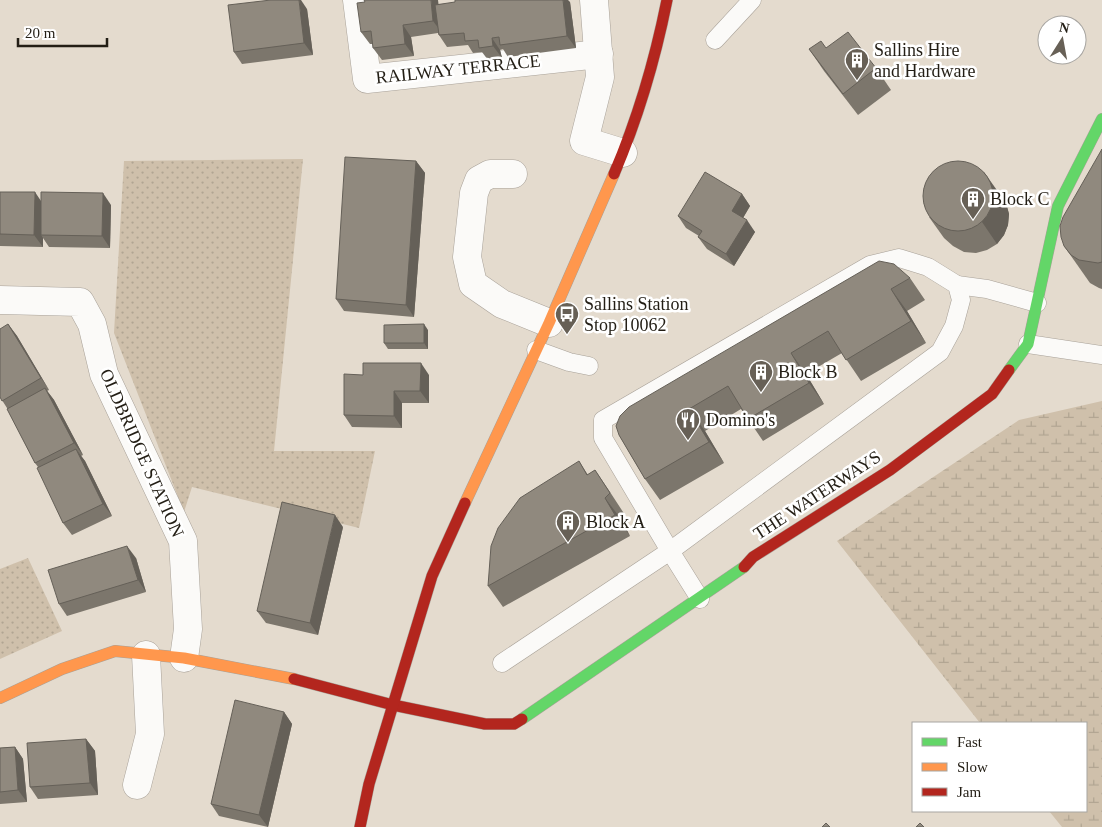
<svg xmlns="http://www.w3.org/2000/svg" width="1102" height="827" viewBox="0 0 1102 827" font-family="'Times New Roman',serif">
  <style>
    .grass { fill: url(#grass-dots) }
    .wetland { fill: url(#wetland-marsh) }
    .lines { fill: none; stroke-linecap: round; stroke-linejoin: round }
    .lane-casing { stroke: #a8a198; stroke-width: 19 }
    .street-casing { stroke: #a8a198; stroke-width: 29 }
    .fast-casing { stroke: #a8a198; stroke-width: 12 }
    .slow-casing { stroke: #a8a198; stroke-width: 12 }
    .jam-casing { stroke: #a8a198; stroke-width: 12 }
    .lane { stroke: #fbfaf8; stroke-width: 18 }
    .street { stroke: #fbfaf8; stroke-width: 28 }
    .fast { stroke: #63d668; stroke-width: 11 }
    .slow { stroke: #ff974d; stroke-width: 11 }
    .jam { stroke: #b3261e; stroke-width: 11 }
    .wall { fill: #7c766c }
    .shaded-wall { fill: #656058 }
    .building { fill: #90897e; stroke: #656058 }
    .labels { text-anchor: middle; stroke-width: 5; stroke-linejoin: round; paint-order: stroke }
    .poi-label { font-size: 18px; fill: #231e15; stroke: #fff; text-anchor: start }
    .street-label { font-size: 18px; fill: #231e15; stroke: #fff }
  </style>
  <defs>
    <pattern id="grass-dots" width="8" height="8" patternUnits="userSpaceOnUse" patternTransform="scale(1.25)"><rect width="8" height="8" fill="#cfc0ab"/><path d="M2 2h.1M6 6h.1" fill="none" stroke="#b1a592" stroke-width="1.8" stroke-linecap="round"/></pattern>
    <pattern id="wetland-marsh" width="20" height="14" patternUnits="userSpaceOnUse" patternTransform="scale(1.25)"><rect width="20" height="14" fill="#cfc0ab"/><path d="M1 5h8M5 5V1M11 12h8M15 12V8" fill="none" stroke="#b1a592"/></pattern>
  </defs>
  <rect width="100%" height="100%" fill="#e4dbce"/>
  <g class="grass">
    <polygon points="303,159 274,451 375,451 359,528 192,487 184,512 114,333 124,161"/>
    <polygon points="28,558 62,631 0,659 0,569"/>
  </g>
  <polygon class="wetland" points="1102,401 1102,827 1062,827 1049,811 1086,811 1086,723 980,723 837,541 1019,420"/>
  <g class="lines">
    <g class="lane-casing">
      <g id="lane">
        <polyline points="715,40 752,0"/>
        <polyline points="957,285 987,289 1037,303"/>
        <polyline points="1028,344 1102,355"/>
        <polyline points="536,350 569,362 589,366"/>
        <polyline points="502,663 670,551 940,352 954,326 961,300 957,285 928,267 899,258 870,265 603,420 603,438 670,551 700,599"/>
      </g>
    </g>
    <g class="street-casing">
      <g id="street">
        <polyline points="357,0 367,79 599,54"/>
        <polyline points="594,0 600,77 584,141 623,153"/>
        <polyline points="513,174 490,174 479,180 474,193 467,257 473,284 502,304 549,323"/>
        <polyline points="0,300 80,302 92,324 104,374 183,541 188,629 184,658"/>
        <polyline points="137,785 150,734 146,655"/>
      </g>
    </g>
    <g class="fast-casing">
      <g id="fast">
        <polyline points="1009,370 1028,344 1058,206 1102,119"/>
        <polyline points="522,719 744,567"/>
      </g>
    </g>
    <g class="slow-casing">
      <g id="slow">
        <polyline points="465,503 549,323 614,174"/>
        <polyline points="0,698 62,669 115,651 184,658 294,679"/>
      </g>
    </g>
    <g class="jam-casing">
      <g id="jam">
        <path d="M614 174C638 118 655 60 667 0"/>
        <polyline points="744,567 753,557 890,470 992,394 1009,370"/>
        <polyline points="294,679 393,705 485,724 514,724 522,719"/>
        <polyline points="360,827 369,784 432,576 465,503"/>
      </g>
    </g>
    <use href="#lane" class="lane"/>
    <use href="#street" class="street"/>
    <use href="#fast" class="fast"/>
    <use href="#slow" class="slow"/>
    <use href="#jam" class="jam"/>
  </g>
  <g class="wall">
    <polygon points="570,2 576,48 508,57 503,49 500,50 502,58 488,60 482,52 473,53 468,45 447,47 439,35 438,33 411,37 414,56 382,60 373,48 373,44 370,44 361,32 438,4"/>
    <polygon points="307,9 313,55 242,64 234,52"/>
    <polygon points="826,48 876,68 891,90 858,115 824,71 809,49"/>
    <polygon points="1102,149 1102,289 1099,288 1090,283 1064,246"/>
    <polygon points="416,161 425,173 414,317 344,311 336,299"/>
    <polygon points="0,192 41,201 111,205 110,248 49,247 43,238 43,247 0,246"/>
    <polygon points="742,194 750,206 743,218 755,232 734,266 707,249 698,237 699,236 686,228 678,216"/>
    <polygon points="1006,203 1009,214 1008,225 1004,235 997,244 987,250 976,253 964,252 953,246 944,238 929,217"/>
    <polygon points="910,278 925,300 907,311 926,343 861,381 842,353 806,374 824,404 763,441 748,419 741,409 705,431 724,463 660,500 645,479 619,435"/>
    <polygon points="8,324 17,336 49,390 47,391 54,400 83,455 81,456 85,461 112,516 72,535 63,523 38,467 35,463 7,408 0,397"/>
    <polygon points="428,330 428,349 388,349 384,343"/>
    <polygon points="363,375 429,375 429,403 402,403 402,428 352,427 344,415"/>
    <polygon points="579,461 588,475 595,470 610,492 625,515 621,519 630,536 503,607 488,586"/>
    <polygon points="343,527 318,635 266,623 257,611"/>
    <polygon points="136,558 146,592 67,616 59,604"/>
    <polygon points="284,712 292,724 268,827 219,816 211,804"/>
    <polygon points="86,739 95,751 98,795 38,799 30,787"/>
    <polygon points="15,747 23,759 27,802 0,804 0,748"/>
  </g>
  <g class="shaded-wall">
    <polygon points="299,0 301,0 307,9 313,55 304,43"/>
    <polygon points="431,0 438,0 442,33 433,21"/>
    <polygon points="563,0 568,0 570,2 576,48 567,36"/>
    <polygon points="403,25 411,37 414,56 405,44"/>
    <polygon points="492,38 500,50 502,58 493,46"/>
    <polygon points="416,161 425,173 414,317 406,305"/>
    <polygon points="984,172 1006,203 1009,214 1008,225 1004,235 997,244 982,222"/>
    <polygon points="35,192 43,204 41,235 43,238 43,247 34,235"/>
    <polygon points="103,193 111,205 110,248 102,236"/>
    <polygon points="742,194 750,206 740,223 732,211"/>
    <polygon points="747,220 755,232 734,266 726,254"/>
    <polygon points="891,289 907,311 926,343 911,321"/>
    <polygon points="8,324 17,336 49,390 41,378"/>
    <polygon points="424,324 428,330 428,349 424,343"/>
    <polygon points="791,353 806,374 824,404 809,383"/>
    <polygon points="421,363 429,375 429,403 420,391"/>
    <polygon points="45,388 54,400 83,455 74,443"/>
    <polygon points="394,391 402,403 402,428 394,416"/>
    <polygon points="689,409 705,431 724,463 709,442"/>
    <polygon points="76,449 85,461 112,516 103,504"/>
    <polygon points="605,498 621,519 630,536 615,515"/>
    <polygon points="335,515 343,527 318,635 310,623"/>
    <polygon points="127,546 136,558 146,592 138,580"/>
    <polygon points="284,712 292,724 268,827 259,815"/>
    <polygon points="86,739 95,751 98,795 90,783"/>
    <polygon points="15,747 23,759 27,802 18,790"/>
  </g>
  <g class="building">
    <polygon points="271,0 299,0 304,43 234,52 228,5"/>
    <polygon points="364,0 431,0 433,21 403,25 405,44 373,48 371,31 361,32 357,3 365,2"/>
    <polygon points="455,0 563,0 567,36 500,45 499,37 492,38 493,46 479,48 478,40 465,41 464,33 439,35 435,5 455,2"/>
    <polygon points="848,32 876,68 843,94 809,49 821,41 826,48"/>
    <polygon points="1102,149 1102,262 1098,263 1079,260 1071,255 1064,246 1061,237 1060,226 1063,217"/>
    <polygon points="345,157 416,161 406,305 336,299"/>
    <circle cx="958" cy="196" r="35"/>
    <polygon points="705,172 742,194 732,211 747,220 726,254 698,237 702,231 678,216"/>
    <polygon points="0,192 35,192 34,235 0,234"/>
    <polygon points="41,192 103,193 102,236 41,235"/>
    <polygon points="879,261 894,264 910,278 891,289 911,321 846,360 828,331 791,353 809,383 748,419 728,386 689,409 709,442 645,479 619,435 616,426 620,416 629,407"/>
    <polygon points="8,324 41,378 2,401 0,397 0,329"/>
    <polygon points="424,324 424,343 384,343 384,325"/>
    <polygon points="363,363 421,363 420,391 394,391 394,416 344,415 344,374 363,375"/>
    <polygon points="45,388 74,443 35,463 7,409"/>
    <polygon points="76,449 103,504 63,523 37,468"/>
    <polygon points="579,461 587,475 595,470 610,493 605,498 615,515 488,586 491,546 498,528 520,498"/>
    <polygon points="282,502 335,515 310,623 257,611"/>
    <polygon points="127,546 138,580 59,604 48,570"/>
    <polygon points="235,700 284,712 259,815 211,804"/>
    <polygon points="86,739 90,783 30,787 27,743"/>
    <polygon points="15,747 18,790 0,792 0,748"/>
    <polygon points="826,823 830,827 822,827"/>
    <polygon points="920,823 924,827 916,827"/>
  </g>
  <defs>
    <g id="building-pin" transform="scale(1.25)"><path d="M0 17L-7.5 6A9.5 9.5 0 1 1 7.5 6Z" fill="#676056" stroke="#fff"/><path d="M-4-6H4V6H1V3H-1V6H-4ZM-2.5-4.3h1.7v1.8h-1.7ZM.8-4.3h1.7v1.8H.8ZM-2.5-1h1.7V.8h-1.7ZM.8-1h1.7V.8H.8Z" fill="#fff"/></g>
    <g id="bus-pin" transform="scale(1.25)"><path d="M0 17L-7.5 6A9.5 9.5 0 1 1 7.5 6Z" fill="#676056" stroke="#fff"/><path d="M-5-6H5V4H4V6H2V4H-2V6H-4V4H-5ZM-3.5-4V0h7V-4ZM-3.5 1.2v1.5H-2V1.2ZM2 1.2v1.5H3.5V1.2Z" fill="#fff"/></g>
    <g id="restaurant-pin" transform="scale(1.25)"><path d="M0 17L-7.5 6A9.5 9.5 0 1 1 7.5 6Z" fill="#676056" stroke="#fff"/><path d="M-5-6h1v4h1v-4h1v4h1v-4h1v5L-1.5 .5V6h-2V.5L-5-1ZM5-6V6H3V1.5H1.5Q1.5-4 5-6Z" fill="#fff"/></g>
  </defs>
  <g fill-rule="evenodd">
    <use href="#building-pin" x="857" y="60"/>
    <use href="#building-pin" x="973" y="199"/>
    <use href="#bus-pin" x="567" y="314"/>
    <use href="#building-pin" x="761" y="372"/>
    <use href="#restaurant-pin" x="688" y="420"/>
    <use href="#building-pin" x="568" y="522"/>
  </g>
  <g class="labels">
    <g class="poi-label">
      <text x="874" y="56">Sallins Hire<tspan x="874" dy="21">and Hardware</tspan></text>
      <text x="990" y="205">Block C</text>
      <text x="584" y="310">Sallins Station<tspan x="584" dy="21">Stop 10062</tspan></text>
      <text x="778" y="378">Block B</text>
      <text x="706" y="426">Domino's</text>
      <text x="586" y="528">Block A</text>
    </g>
    <g class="street-label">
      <text transform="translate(458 69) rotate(-6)" y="6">RAILWAY TERRACE</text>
      <text transform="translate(142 453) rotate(66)" y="6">OLDBRIDGE STATION</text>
      <text transform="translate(817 495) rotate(-33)" y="6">THE WATERWAYS</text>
    </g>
  </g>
  <rect x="912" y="722" width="175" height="90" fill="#ffffff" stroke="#a7a5a1"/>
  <rect x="922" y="738" width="25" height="8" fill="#63d668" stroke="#a7a5a1"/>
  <text x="957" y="747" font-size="15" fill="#231e15">Fast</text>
  <rect x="922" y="763" width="25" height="8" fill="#ff974d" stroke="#a7a5a1"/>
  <text x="957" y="772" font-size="15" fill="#231e15">Slow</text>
  <rect x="922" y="788" width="25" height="8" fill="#b3261e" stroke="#a7a5a1"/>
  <text x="957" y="797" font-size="15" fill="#231e15">Jam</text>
  <g transform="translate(1062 40) rotate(11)"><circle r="24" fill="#ffffff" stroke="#a7a5a1"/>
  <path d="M0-4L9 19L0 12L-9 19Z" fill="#676056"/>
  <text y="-8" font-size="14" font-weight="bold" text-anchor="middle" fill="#231e15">N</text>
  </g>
  <path d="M18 38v8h89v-8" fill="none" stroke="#231e15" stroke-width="2.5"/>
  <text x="25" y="38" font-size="15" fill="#231e15" stroke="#ffffff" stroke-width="4" paint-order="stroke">20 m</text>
</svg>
